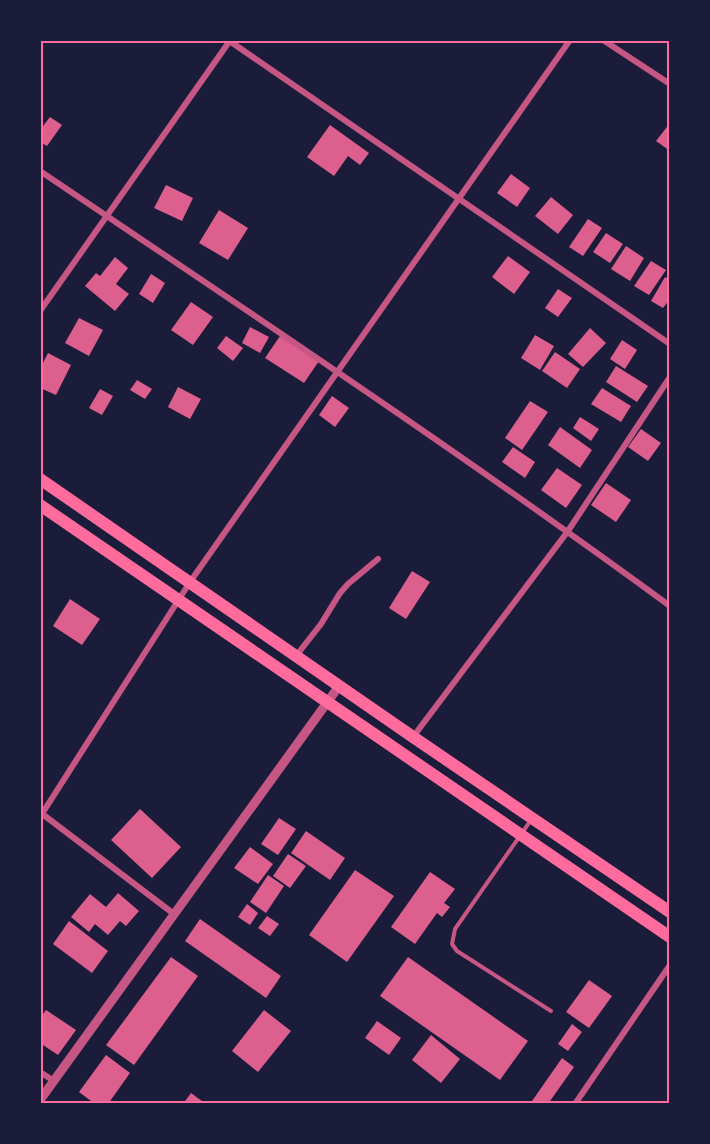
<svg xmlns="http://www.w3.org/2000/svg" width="710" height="1144" viewBox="0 0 710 1144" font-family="Jost,sans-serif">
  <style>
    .building { fill: #dd5f8e }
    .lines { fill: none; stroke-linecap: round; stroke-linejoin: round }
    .service { stroke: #c65784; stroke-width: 4 }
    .minor { stroke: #c65784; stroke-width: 6 }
    .tertiary { stroke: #c65784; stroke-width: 9 }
    .trunk { stroke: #ff6b9d; stroke-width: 12 }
    .neatline { fill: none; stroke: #ff6b9d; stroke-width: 2 }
  </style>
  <rect width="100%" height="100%" fill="#1b1b3a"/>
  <g class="building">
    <polygon points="50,117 62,125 47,146 40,142 40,130"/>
    <polygon points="670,123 670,151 656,141"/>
    <polygon points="330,125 369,153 360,165 348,156 334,176 307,157"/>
    <polygon points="511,174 530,188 517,207 497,193"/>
    <polygon points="166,185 193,198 182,221 154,208"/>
    <polygon points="551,197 573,215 558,234 535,216"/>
    <polygon points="219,210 248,228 228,260 199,243"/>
    <polygon points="588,219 602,228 583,256 569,247"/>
    <polygon points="606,233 623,244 610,263 593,252"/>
    <polygon points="626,246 644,258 630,281 611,269"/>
    <polygon points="508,256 530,272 514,294 492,277"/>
    <polygon points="115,257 128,268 116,284 129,294 115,311 85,286 96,273 100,276"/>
    <polygon points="651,261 666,270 649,295 634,286"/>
    <polygon points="151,274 165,283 153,303 139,294"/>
    <polygon points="665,277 670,280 670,299 663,308 651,301"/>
    <polygon points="558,289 572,298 558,317 545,308"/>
    <polygon points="191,302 213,317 193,345 171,330"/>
    <polygon points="79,318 103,330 89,356 65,343"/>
    <polygon points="250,327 269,337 260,353 242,343"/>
    <polygon points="590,328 606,343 583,367 568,354"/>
    <polygon points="535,335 554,346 540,370 521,358"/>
    <polygon points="226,336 243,348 233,361 217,348"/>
    <polygon points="280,336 319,361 304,383 265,358"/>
    <polygon points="622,340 637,350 625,369 610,359"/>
    <polygon points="555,352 580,369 567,388 542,371"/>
    <polygon points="48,353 71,365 56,395 40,388 40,369"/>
    <polygon points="616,366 648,386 637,402 606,382"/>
    <polygon points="137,380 152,389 145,399 130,390"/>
    <polygon points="178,387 201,399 190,419 168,407"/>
    <polygon points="602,388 631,406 621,422 591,404"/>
    <polygon points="100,389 113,396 102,415 89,408"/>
    <polygon points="332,396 349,408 335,427 319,415"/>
    <polygon points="530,401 548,412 522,450 505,438"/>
    <polygon points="580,417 599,429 591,441 573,428"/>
    <polygon points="560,427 592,450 580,468 548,445"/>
    <polygon points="641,429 661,443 648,461 628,447"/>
    <polygon points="513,447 535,462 525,478 502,462"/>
    <polygon points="557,468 582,485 566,508 541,490"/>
    <polygon points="606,483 631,500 616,522 591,505"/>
    <polygon points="412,571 430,582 406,619 389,608"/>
    <polygon points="70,599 100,619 82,645 53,626"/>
    <polygon points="140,809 181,847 152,878 111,840"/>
    <polygon points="279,818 296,829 278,855 261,844"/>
    <polygon points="306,831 345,858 330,880 291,853"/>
    <polygon points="250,847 273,864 258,884 234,868"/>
    <polygon points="288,854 306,866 290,888 273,876"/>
    <polygon points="355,870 394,896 347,962 309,935"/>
    <polygon points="430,872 455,889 444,903 450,907 442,917 437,913 415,944 391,927"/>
    <polygon points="268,875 284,886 266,913 250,902"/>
    <polygon points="118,893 139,911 126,926 120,921 108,935 95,924 89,932 71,917 90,894 106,907"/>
    <polygon points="247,904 258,913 250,925 238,917"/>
    <polygon points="267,916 279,924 270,936 258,928"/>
    <polygon points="200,919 281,976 266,998 185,941"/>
    <polygon points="69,921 108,951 92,973 53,944"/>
    <polygon points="171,957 198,976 134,1065 106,1045"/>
    <polygon points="408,957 528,1041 500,1080 380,996"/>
    <polygon points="589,980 612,996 589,1028 566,1012"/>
    <polygon points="46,1010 76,1030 58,1055 40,1043 40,1018"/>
    <polygon points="264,1010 291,1031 258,1072 232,1051"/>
    <polygon points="377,1021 401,1038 389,1055 365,1038"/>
    <polygon points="572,1024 582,1032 568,1051 558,1044"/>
    <polygon points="431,1035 460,1059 441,1083 412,1060"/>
    <polygon points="106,1055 130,1073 108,1104 95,1104 79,1092"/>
    <polygon points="562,1058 574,1067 548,1104 535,1104 532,1101"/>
    <polygon points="191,1093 206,1104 183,1104"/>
  </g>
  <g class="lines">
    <polyline class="service" points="531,820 455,929 452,944 457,951 551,1011"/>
    <g class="minor">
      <polyline points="228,40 670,344"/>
      <polyline points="603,40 670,84"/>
      <path d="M40 171C252 314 464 455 670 606"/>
      <polyline points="40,311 229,42"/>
      <polyline points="296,656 321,624 340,593 348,584 378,559"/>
      <polyline points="413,737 568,531 670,377"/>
      <polyline points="41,813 174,914"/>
      <polyline points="40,817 190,582 570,40"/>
      <polyline points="40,1072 54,1081"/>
      <polyline points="575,1104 670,965"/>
    </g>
    <polyline class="tertiary" points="40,1100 339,686"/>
    <g class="trunk">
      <polyline points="40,479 413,737 670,912"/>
      <polyline points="40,505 670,937"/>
    </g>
  </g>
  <rect width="710" height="1144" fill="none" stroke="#1b1b3a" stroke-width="84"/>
  <rect x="42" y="42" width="626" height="1060" class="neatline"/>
</svg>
